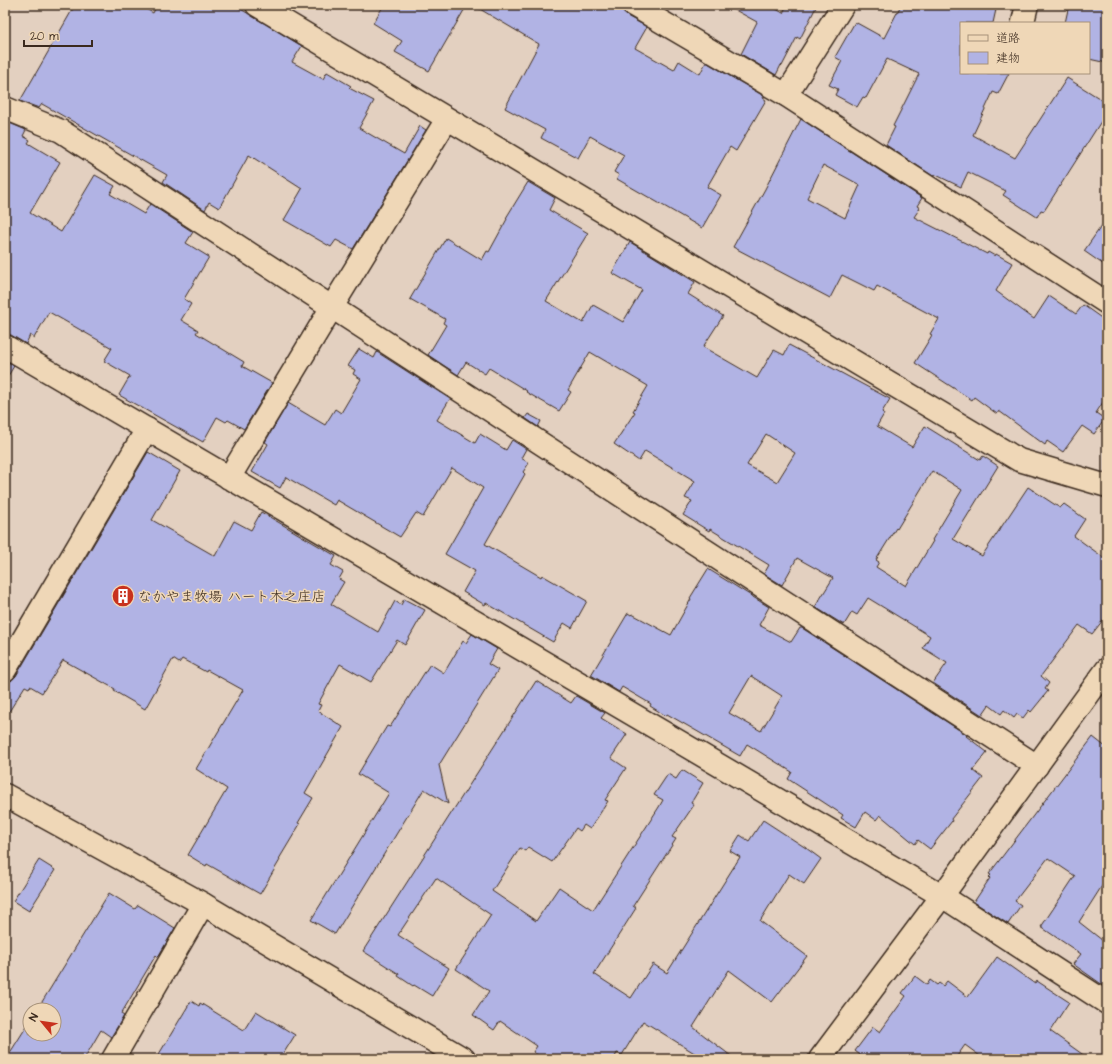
<svg xmlns="http://www.w3.org/2000/svg" width="1112" height="1064" viewBox="0 0 1112 1064" font-family="'Architects Daughter','Klee One',sans-serif">
  <style>
    .building { fill: #b1b3e4; stroke: #3b2a1e; fill-rule: evenodd }
    .lines { fill: none; stroke-linecap: round; stroke-linejoin: round }
    .minor-casing { stroke: #3b2a1e; stroke-width: 25 }
    .minor { stroke: #efd7b7; stroke-width: 22 }
    .labels { text-anchor: middle; stroke-width: 3; stroke-linejoin: round; paint-order: stroke }
    .poi-label { font-size: 14px; fill: #3b2a1e; stroke: #efd7b7; text-anchor: start }
  </style>
  <rect width="100%" height="100%" fill="#e3d0c0"/>
  <filter id="ink" filterUnits="userSpaceOnUse"><feTurbulence type="fractalNoise" baseFrequency=".025" numOctaves="2"/><feDisplacementMap in="SourceGraphic" scale="8" xChannelSelector="R" yChannelSelector="G"/><feConvolveMatrix kernelMatrix="1 2 1 2 8 2 1 2 1" color-interpolation-filters="sRGB"/></filter>
  <g filter="url(#ink)">
    <g class="building">
      <polygon points="75,5 139,5 153,13 157,5 234,5 302,46 292,62 323,79 327,72 351,86 349,88 374,101 359,128 404,154 420,126 426,130 353,249 336,240 331,247 284,220 302,189 249,155 219,208 209,202 205,210 163,182 167,175 42,104 39,108 20,101"/>
      <polygon points="384,5 467,5 429,71 395,52 402,41 373,23"/>
      <polygon points="473,5 615,5 621,9 627,16 647,27 635,48 674,70 679,61 700,74 706,62 764,96 763,98 766,100 736,151 730,147 707,187 721,195 702,228 617,179 619,175 614,172 624,155 590,136 578,158 541,138 545,130 505,108 539,44"/>
      <polygon points="726,5 769,5 783,13 787,5 817,5 800,39 797,37 782,66 781,65 776,75 741,54 757,22"/>
      <polygon points="901,5 997,5 993,23 961,23 961,73 1009,73 998,94 993,92 973,135 1015,158 1067,78 1107,103 1107,112 1044,211 1041,210 1037,217 1003,195 1006,191 968,172 961,187 934,174 933,176 886,145 895,127 893,126 919,74 887,59 866,98 863,97 857,107 835,95 838,89 829,85 842,61 835,57 855,22 884,38"/>
      <polygon points="1069,5 1107,5 1107,63 1089,59 1089,23 1065,23"/>
      <path d="M801 119 922 198 917 206 920 208 914 217 987 254 988 252 995 256 996 254 1012 263 996 291 1034 319 1049 296 1076 314 1083 305 1107 322V396L1096 413 1105 419 1094 434 1082 426 1063 452 1047 441 1045 445 999 411 997 414 974 397 972 400 915 363 932 335 930 334 939 319 877 286 874 291 842 275 830 298 733 247 765 189ZM823 165 860 185 845 218 807 198Z"/>
      <polygon points="7,122 26,130 23,136 30,140 28,143 60,162 30,213 61,232 95,175 115,186 110,194 144,214 150,204 193,232 186,243 209,257 184,299 191,304 181,320 198,330 196,333 244,362 242,366 272,383 244,429 228,420 226,422 217,417 203,442 133,403 119,395 130,376 104,361 112,348 49,312 34,338 30,335 26,344 11,335 5,334 5,125"/>
      <path d="M528 182 555 198 549 210 588 233 546 301 583 323 593 305 623 322 642 290 612 273 630 242 695 282 688 294 723 316 703 347 757 378 774 350 784 355 789 345 890 399 882 412 884 414 877 426 912 447 925 426 980 460 983 456 998 466 953 539 982 556 1028 487 1060 508 1064 504 1085 519 1074 536 1107 560V615L1092 634 1079 625 1041 676 1049 683 1045 689 1048 691 1031 712 1029 710 1023 718 1017 714 1014 718 1004 710 1001 714 989 705 982 715 933 683 947 663 923 648 930 636 868 598 857 615 852 612 844 625 815 607 833 578 797 558 782 585 764 574 769 565 710 529 709 531 683 515 692 501 685 498 695 481 645 451 639 461 614 444 635 412 633 411 648 386 590 352 568 390 571 392 559 411 526 392 527 391 489 368 485 374 466 362 458 375 428 355 446 325 443 323 445 319 410 299 446 238 482 260 487 251 489 252 507 219 506 218ZM766 434 795 453 777 482 747 465ZM932 471 962 490 932 540 933 541 906 586 876 567 879 562 876 560 896 528 897 529Z"/>
      <polygon points="1107,218 1107,267 1084,251"/>
      <polygon points="359,349 374,358 377,352 450,399 437,420 475,443 480,434 506,450 512,440 526,449 521,458 529,463 523,472 525,474 485,544 541,577 542,575 587,601 572,628 564,623 553,642 486,603 485,605 463,592 475,571 445,554 483,488 452,468 423,517 416,513 400,537 337,500 334,505 286,477 280,488 252,472 268,444 265,442 288,403 325,425 335,409 341,413 361,379 353,374 355,370 348,366"/>
      <polygon points="5,360 14,366 5,381"/>
      <polygon points="528,414 541,421 538,427 525,418"/>
      <polygon points="148,452 180,471 152,520 215,556 234,521 251,530 261,512 336,556 331,565 343,572 339,579 344,582 331,604 378,632 395,601 401,605 404,599 425,610 405,645 397,640 371,682 340,664 318,704 321,705 318,711 343,727 305,793 313,798 298,823 300,824 279,859 280,860 260,894 207,864 206,866 188,855 227,789 196,769 243,690 207,670 206,672 182,659 179,663 173,659 145,709 114,691 115,689 63,660 42,693 30,686 29,688 25,686 5,718 5,682 11,681 16,676"/>
      <path d="M708 569 769 607 759 625 791 642 800 628H802L967 735 966 736 987 752 973 770 983 778 951 819 952 821 930 849 918 840 915 844 880 815 876 820 865 812 856 827 841 818 843 815 788 779 792 772 747 744 740 756 667 714 666 716 650 706 651 704 622 687 619 692 591 675 628 613 631 615 632 614 671 635 691 599 690 598ZM751 676 782 696 761 731 729 713Z"/>
      <polygon points="472,634 497,649 488,664 498,670 439,765 448,804 424,789 335,934 311,920 389,793 358,774 387,726 390,727 430,664 444,673 463,641 466,643"/>
      <polygon points="536,681 571,703 576,696 605,713 601,718 627,734 611,758 626,768 605,800 608,801 590,829 584,825 580,831 576,828 552,862 528,847 525,851 520,848 492,891 536,921 559,887 593,910 659,807 663,800 654,795 668,774 676,779 682,770 703,783 691,803 694,805 672,837 676,839 633,906 636,908 594,974 631,998 653,964 667,973 740,857 730,851 740,835 749,841 763,820 806,848 821,859 804,884 789,874 760,921 807,956 772,1002 729,970 693,1027 735,1059 704,1059 643,1021 622,1055 617,1053 614,1059 544,1059 533,1052 537,1046 500,1021 494,1030 473,1015 489,991 456,969 491,915 436,878 398,935 449,968 432,996 414,985 413,986 398,976 399,974 363,951"/>
      <polygon points="1093,737 1107,748 1107,878 1079,922 1107,944 1107,988 1073,964 1081,954 1041,927 1075,876 1048,858 1015,901 1021,905 1008,924 974,902 990,878 989,877 991,875 989,874"/>
      <polygon points="39,860 55,870 29,911 13,901"/>
      <polygon points="109,893 135,909 138,905 175,928 158,957 156,955 121,1014 124,1016 111,1037 101,1030 84,1059 6,1059 30,1021 30,1034 54,1034 54,1010 37,1010"/>
      <polygon points="997,957 1035,984 1037,981 1069,1002 1050,1031 1089,1059 984,1059 965,1045 955,1059 865,1059 855,1051 873,1027 880,1032 906,996 902,993 915,976 927,985 930,980 937,985 939,983 943,986 947,981 968,997"/>
      <polygon points="191,1001 199,1006 200,1003 244,1030 256,1011 295,1035 280,1059 156,1059"/>
    </g>
    <g class="lines">
      <g class="minor-casing">
        <g id="minor">
          <polyline points="257,5 1019,460 1107,486"/>
          <polyline points="633,5 786,95 1107,303"/>
          <polyline points="1023,22 1027,5"/>
          <polyline points="786,95 843,5"/>
          <polyline points="5,108 61,131 1037,766"/>
          <polyline points="5,346 942,896 1107,1003"/>
          <polyline points="229,478 332,307 447,119"/>
          <polyline points="5,670 147,429"/>
          <polyline points="5,795 203,904 464,1059"/>
          <polyline points="113,1059 203,904"/>
          <polyline points="820,1059 942,896 1107,669"/>
        </g>
      </g>
      <use href="#minor" class="minor"/>
    </g>
  </g>
  <defs>
    <g id="building-disc" transform="scale(1.15)"><circle r="9.5" fill="#c8321e" stroke="#efd7b7"/><path d="M-4-6H4V6H1V3H-1V6H-4ZM-2.5-4.3h1.7v1.8h-1.7ZM.8-4.3h1.7v1.8H.8ZM-2.5-1h1.7V.8h-1.7ZM.8-1h1.7V.8H.8Z" fill="#fff"/></g>
  </defs>
  <g fill-rule="evenodd">
    <use href="#building-disc" x="123" y="596"/>
  </g>
  <g class="labels">
    <g class="poi-label">
      <text x="138" y="601">なかやま牧場 ハート木之庄店</text>
    </g>
  </g>
  <rect width="1112" height="1064" fill="none" stroke="#efd7b7" stroke-width="20"/>
  <rect x="10" y="10" width="1092" height="1044" fill="none" stroke="#3b2a1e" stroke-width="1.5" filter="url(#ink)"/>
  <rect x="960" y="22" width="130" height="52" fill="#efd7b7" stroke="#a7927a"/>
  <rect x="968" y="35" width="20" height="6" fill="#efd7b7" stroke="#a7927a"/>
  <text x="996" y="42" font-size="12" fill="#3b2a1e">道路</text>
  <rect x="968" y="52" width="20" height="12" fill="#b1b3e4" stroke="#a7927a"/>
  <text x="996" y="62" font-size="12" fill="#3b2a1e">建物</text>
  <g transform="translate(42 1022) rotate(299)"><circle r="19" fill="#efd7b7" stroke="#a7927a"/>
  <path d="M0-3L7 15L0 10L-7 15Z" fill="#c8321e"/>
  <text y="-6" font-size="11" font-weight="bold" text-anchor="middle" fill="#3b2a1e">N</text>
  </g>
  <path d="M24 40v6h68v-6" fill="none" stroke="#3b2a1e" stroke-width="2"/>
  <text x="30" y="40" font-size="12" fill="#3b2a1e" stroke="#efd7b7" stroke-width="3" paint-order="stroke">20 m</text>
</svg>
